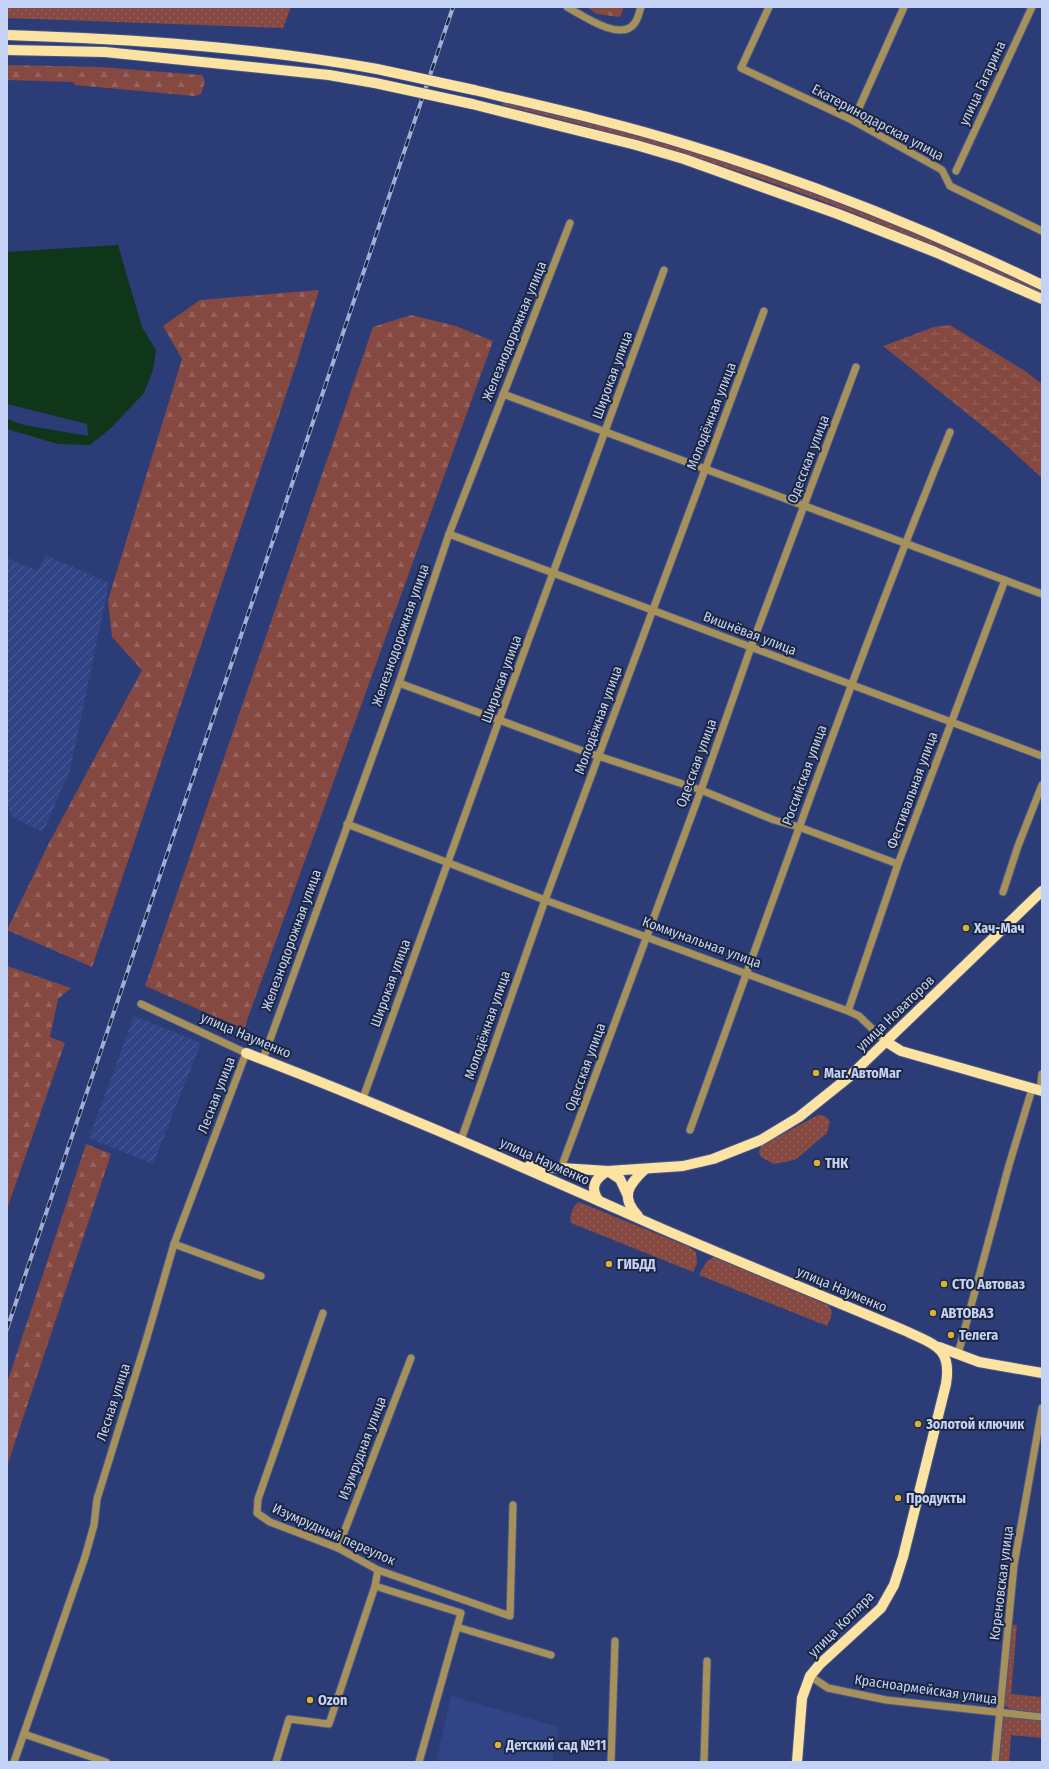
<svg xmlns="http://www.w3.org/2000/svg" width="1049" height="1769" viewBox="0 0 1049 1769" font-family="'Fira Sans Condensed',sans-serif">
  <style>
    .built { fill: #314486 }
    .industrial { fill: url(#industrial-furrows) }
    .grass { fill: url(#grass-dots) }
    .forest { fill: url(#forest-firs) }
    .wetland { fill: url(#wetland-marsh) }
    .water { fill: #0f3619 }
    .lines { fill: none; stroke-linecap: round; stroke-linejoin: round }
    .minor-casing { stroke: #47578e; stroke-width: 9 }
    .major-casing { stroke: #47578e; stroke-width: 12 }
    .minor { stroke: #a7915a; stroke-width: 7 }
    .major { stroke: #fde3a1; stroke-width: 10 }
    .rail-casing { stroke: #a1afd8; stroke-width: 4 }
    .rail { stroke: #1d2641; stroke-width: 2.5; stroke-dasharray: 8; stroke-linecap: butt }
    .major-bridge-casing { stroke: #47578e; stroke-width: 12; stroke-linecap: butt }
    .major-bridge { stroke: #fde3a1; stroke-width: 10 }
    .poi-dot { fill: #dcb233; stroke: #1d2641; stroke-width: 1.5 }
    .labels { text-anchor: middle; stroke-width: 4; stroke-linejoin: round; paint-order: stroke }
    .street-label { font-size: 14px; fill: #c4d2f5; stroke: #1d2641 }
    .poi-label { font-size: 14px; font-weight: bold; fill: #c4d2f5; stroke: #1d2641; text-anchor: start }
  </style>
  <defs>
    <pattern id="industrial-furrows" width="10" height="10" patternUnits="userSpaceOnUse"><rect width="10" height="10" fill="#314486"/><path d="M-1 1l2-2M0 10L10 0M9 11l2-2" fill="none" stroke="#4d5e98"/></pattern>
    <pattern id="grass-dots" width="8" height="8" patternUnits="userSpaceOnUse"><rect width="8" height="8" fill="#854941"/><path d="M2 2h.1M6 6h.1" fill="none" stroke="#95625d" stroke-width="1.8" stroke-linecap="round"/></pattern>
    <pattern id="forest-firs" width="22" height="20" patternUnits="userSpaceOnUse"><rect width="22" height="20" fill="#854941"/><path d="M5 1l3.5 6h-7zM16 11l3.5 6h-7z" fill="#95625d"/></pattern>
    <pattern id="wetland-marsh" width="20" height="14" patternUnits="userSpaceOnUse"><rect width="20" height="14" fill="#854941"/><path d="M1 5h8M5 5V1M11 12h8M15 12V8" fill="none" stroke="#95625d"/></pattern>
  </defs>
  <rect width="100%" height="100%" fill="#2b3c77"/>
  <polygon class="built" points="451,1696 559,1727 552,1762 436,1762"/>
  <g class="industrial">
    <polygon points="45,555 109,583 70,770 43,832 14,818 7,806 7,558 38,571"/>
    <polygon points="134,1016 201,1043 153,1164 89,1138"/>
  </g>
  <g class="grass">
    <polygon points="7,7 291,7 283,28 7,18"/>
    <path d="M503 101C612 128 721 157 826 198 899 226 971 258 1042 291V294C969 262 897 230 822 201 718 162 610 130 502 105Z"/>
    <path d="M818 1115C825 1115 827 1117 830 1122L827 1133 795 1160 774 1164 761 1157 759 1152 761 1146Z"/>
    <path d="M579 1202 689 1247 696 1252 697 1263 693 1272 571 1223C569 1216 573 1205 579 1202Z"/>
    <path d="M714 1257 828 1305C835 1312 830 1319 827 1326L699 1275 707 1261Z"/>
    <polygon points="1011,1625 1017,1625 1011,1694 1042,1697 1042,1714 1012,1710 1004,1705"/>
    <polygon points="1005,1716 1042,1720 1042,1738 1011,1735 1009,1762 998,1762 1002,1719"/>
  </g>
  <g class="forest">
    <polygon points="587,7 624,7 620,17 597,14"/>
    <polygon points="7,65 100,67 202,75 205,81 201,94 194,96 75,85 73,82 7,80"/>
    <polygon points="319,290 296,365 92,967 7,930 48,845 142,670 112,637 108,600 182,359 163,326 200,300"/>
    <polygon points="411,315 456,326 493,341 244,1029 145,986 373,327"/>
    <polygon points="7,966 71,988 58,999 50,1037 65,1043 7,1209"/>
    <polygon points="86,1144 111,1154 7,1466 7,1383"/>
  </g>
  <polygon class="wetland" points="950,325 1025,371 1042,384 1042,478 999,439 883,346 934,327"/>
  <polygon class="water" points="118,245 142,327 156,350 153,370 144,393 111,428 90,445 58,444 7,429 7,419 24,425 88,436 87,424 7,404 7,252"/>
  <g class="lines">
    <g class="minor-casing">
      <g id="minor">
        <path d="M567 7C582 15 620 42 634 24 638 20 639 12 641 7"/>
        <polyline points="769,7 741,68 850,119 942,170 950,186 1042,231"/>
        <polyline points="858,110 904,7"/>
        <polyline points="956,171 1032,7"/>
        <polyline points="503,394 1042,594"/>
        <polyline points="449,534 1042,756"/>
        <polyline points="399,683 580,750 701,790 774,820 799,827 898,864"/>
        <polyline points="347,824 545,900 848,1011 859,1016 885,1041"/>
        <polyline points="1003,892 1018,846 1042,785"/>
        <polyline points="848,1011 898,864 1005,580"/>
        <polyline points="263,1059 399,683 449,534 570,223"/>
        <polyline points="1040,1091 1042,1074"/>
        <path d="M363 1098C461 821 563 546 664 270"/>
        <path d="M690 1130C775 896 856 662 950 432"/>
        <polyline points="461,1140 545,900 764,311"/>
        <polyline points="561,1168 701,790 751,647 856,367"/>
        <polyline points="174,1244 261,1276"/>
        <polyline points="323,1313 258,1499 257,1513 270,1522 338,1548 378,1570 510,1616 513,1505"/>
        <polyline points="958,1354 1009,1165 1032,1089"/>
        <polyline points="338,1548 411,1358"/>
        <polyline points="375,1586 461,1613 419,1762"/>
        <polyline points="457,1627 551,1655"/>
        <polyline points="810,1676 828,1688 886,1700 1042,1717"/>
        <polyline points="24,1734 106,1762"/>
        <polyline points="14,1762 85,1557 94,1525 97,1499 145,1344 174,1244 246,1053 141,1004"/>
        <polyline points="276,1762 289,1719 329,1724 375,1586 378,1570"/>
        <polyline points="611,1762 615,1641"/>
        <polyline points="704,1762 707,1661"/>
        <polyline points="995,1762 1014,1565 1042,1408"/>
      </g>
    </g>
    <g class="major-casing">
      <g id="major">
        <path d="M7 35C130 39 255 47 377 69"/>
        <polyline points="7,50 105,52 329,75 375,83"/>
        <path d="M474 90C546 107 618 123 688 145 809 182 928 230 1042 285"/>
        <polyline points="472,104 636,145 684,159 838,214 935,252 1042,299"/>
        <polyline points="885,1041 901,1051 1042,1091"/>
        <path d="M246 1053C386 1106 522 1167 658 1227 741 1263 825 1297 908 1332 935 1345 952 1348 946 1384L903 1557 894 1585 881 1608 820 1664 810 1676 802 1698 797 1762"/>
        <polyline points="529,1166 608,1171 683,1166 713,1159 761,1140 799,1117 849,1077 1042,891"/>
        <polyline points="608,1171 620,1179 627,1194"/>
        <path d="M599 1201C589 1188 595 1178 608 1171"/>
        <path d="M638 1216C620 1197 628 1185 645 1169"/>
        <polyline points="939,1347 979,1362 1042,1373"/>
      </g>
    </g>
    <use href="#minor" class="minor"/>
    <use href="#major" class="major"/>
    <g class="rail-casing">
      <polyline id="rail" points="7,1329 453,7"/>
    </g>
    <use href="#rail" class="rail"/>
    <g class="major-bridge-casing">
      <g id="major-bridge">
        <polyline points="377,69 474,90"/>
        <polyline points="375,83 472,104"/>
      </g>
    </g>
    <use href="#major-bridge" class="major-bridge"/>
  </g>
  <g class="poi-dot">
    <circle cx="966" cy="928" r="4"/>
    <circle cx="816" cy="1073" r="4"/>
    <circle cx="817" cy="1163" r="4"/>
    <circle cx="609" cy="1264" r="4"/>
    <circle cx="944" cy="1284" r="4"/>
    <circle cx="933" cy="1313" r="4"/>
    <circle cx="951" cy="1335" r="4"/>
    <circle cx="918" cy="1424" r="4"/>
    <circle cx="898" cy="1498" r="4"/>
    <circle cx="310" cy="1700" r="4"/>
    <circle cx="498" cy="1745" r="4"/>
  </g>
  <g class="labels">
    <g class="street-label">
      <text transform="translate(982 83) rotate(-65)" y="5">улица Гагарина</text>
      <text transform="translate(878 122) rotate(28)" y="5">Екатеринодарская улица</text>
      <text transform="translate(514 331) rotate(-68)" y="5">Железнодорожная улица</text>
      <text transform="translate(612 375) rotate(-70)" y="5">Широкая улица</text>
      <text transform="translate(711 416) rotate(-69)" y="5">Молодёжная улица</text>
      <text transform="translate(808 459) rotate(-69)" y="5">Одесская улица</text>
      <text transform="translate(750 633) rotate(21)" y="5">Вишнёвая улица</text>
      <text transform="translate(400 635) rotate(-71)" y="5">Железнодорожная улица</text>
      <text transform="translate(501 679) rotate(-70)" y="5">Широкая улица</text>
      <text transform="translate(598 720) rotate(-70)" y="5">Молодёжная улица</text>
      <text transform="translate(696 763) rotate(-70)" y="5">Одесская улица</text>
      <text transform="translate(804 775) rotate(-70)" y="5">Российская улица</text>
      <text transform="translate(912 790) rotate(-70)" y="5">Фестивальная улица</text>
      <text transform="translate(291 940) rotate(-70)" y="5">Железнодорожная улица</text>
      <text transform="translate(702 942) rotate(20)" y="5">Коммунальная улица</text>
      <text transform="translate(390 983) rotate(-70)" y="5">Широкая улица</text>
      <text transform="translate(895 1013) rotate(-44)" y="5">улица Новаторов</text>
      <text transform="translate(487 1025) rotate(-71)" y="5">Молодёжная улица</text>
      <text transform="translate(246 1035) rotate(23)" y="5">улица Науменко</text>
      <text transform="translate(585 1067) rotate(-70)" y="5">Одесская улица</text>
      <text transform="translate(216 1095) rotate(-69)" y="5">Лесная улица</text>
      <text transform="translate(545 1161) rotate(24)" y="5">улица Науменко</text>
      <text transform="translate(842 1289) rotate(23)" y="5">улица Науменко</text>
      <text transform="translate(113 1402) rotate(-72)" y="5">Лесная улица</text>
      <text transform="translate(362 1448) rotate(-69)" y="5">Изумрудная улица</text>
      <text transform="translate(334 1534) rotate(24)" y="5">Изумрудный переулок</text>
      <text transform="translate(1001 1583) rotate(-83)" y="5">Кореновская улица</text>
      <text transform="translate(841 1624) rotate(-45)" y="5">улица Котляра</text>
      <text transform="translate(926 1689) rotate(8)" y="5">Красноармейская улица</text>
    </g>
    <g class="poi-label">
      <text x="974" y="933">Хач-Мач</text>
      <text x="824" y="1078">Маг. АвтоМаг</text>
      <text x="825" y="1168">ТНК</text>
      <text x="617" y="1269">ГИБДД</text>
      <text x="952" y="1289">СТО Автоваз</text>
      <text x="941" y="1318">АВТОВАЗ</text>
      <text x="959" y="1340">Телега</text>
      <text x="926" y="1429">Золотой ключик</text>
      <text x="906" y="1503">Продукты</text>
      <text x="318" y="1705">Ozon</text>
      <text x="506" y="1750">Детский сад №11</text>
    </g>
  </g>
  <rect width="1049" height="1769" fill="none" stroke="#c4d2f5" stroke-width="16"/>
</svg>
